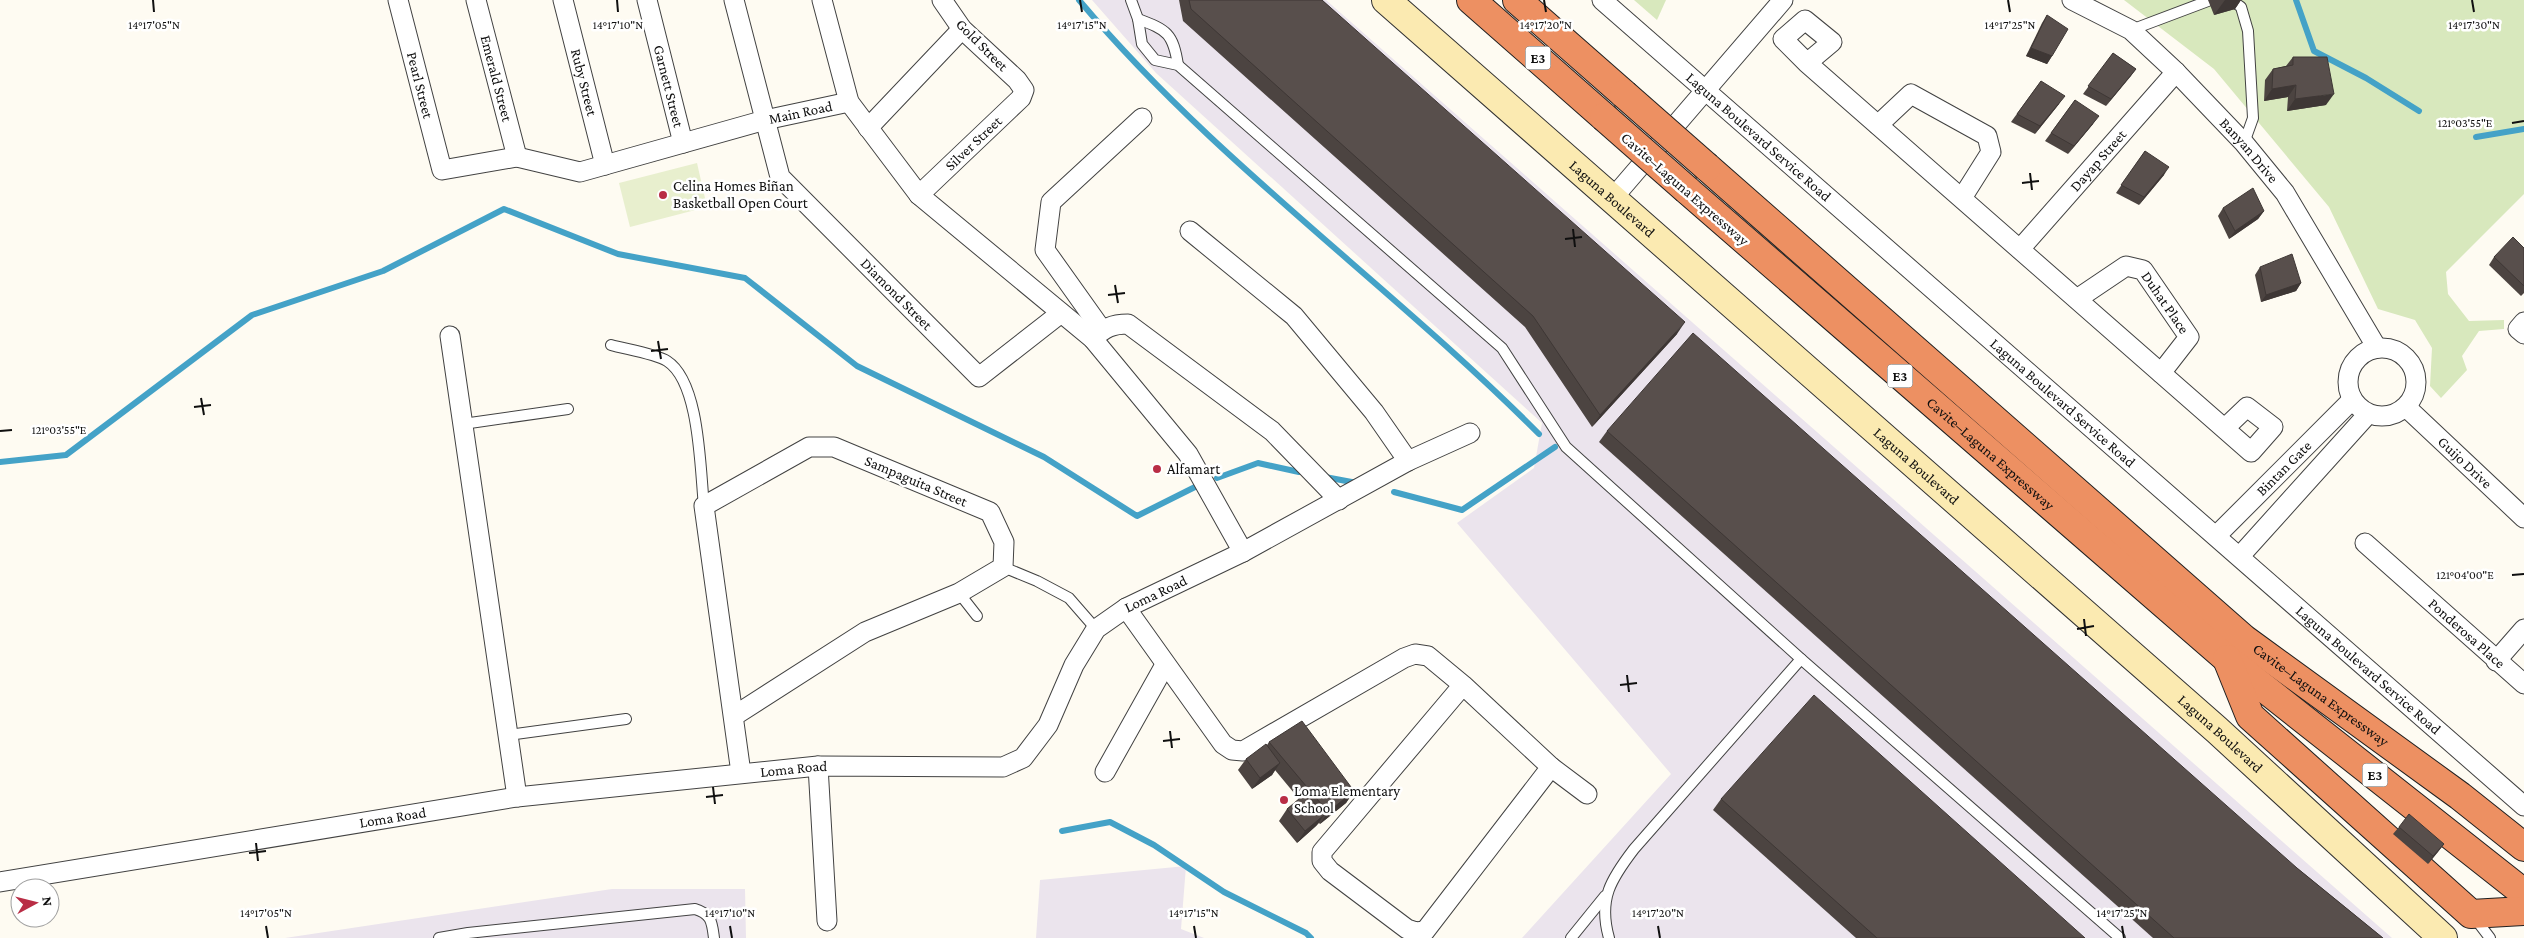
<svg xmlns="http://www.w3.org/2000/svg" width="2524" height="938" viewBox="0 0 2524 938" font-family="'Crimson Pro',serif">
  <style>
    .industrial { fill: #ebe4ed }
    .green { fill: #d8e8bd }
    .pitch { fill: #e8efce }
    .lines { fill: none; stroke-linecap: round; stroke-linejoin: round }
    .stream { stroke: #44a2c7; stroke-width: 6 }
    .lane-casing { stroke: #424242; stroke-width: 12 }
    .street-casing { stroke: #424242; stroke-width: 21 }
    .secondary-casing { stroke: #313131; stroke-width: 30 }
    .highway-casing { stroke: #202020; stroke-width: 30 }
    .lane { stroke: #fff; stroke-width: 10 }
    .street { stroke: #fff; stroke-width: 19 }
    .secondary { stroke: #fbeab1; stroke-width: 28 }
    .highway { stroke: #ed9062; stroke-width: 28 }
    .highway-bridge-casing { stroke: #202020; stroke-width: 30; stroke-linecap: butt }
    .highway-bridge { stroke: #ed9062; stroke-width: 28 }
    .wall { fill: #4c4441 }
    .shaded-wall { fill: #3e3735 }
    .building { fill: #584f4c; stroke: #3e3735 }
    .ticks { fill: none; stroke: #0f0f0f; stroke-width: 2 }
    .poi-dot { fill: #b92d45; stroke: #fff; stroke-width: 2 }
    .labels { text-anchor: middle; stroke-width: 5; stroke-linejoin: round; paint-order: stroke }
    .shield { fill: #fff; stroke: #575757; stroke-width: 1 }
    .shield-label { font-size: 14px; font-weight: bold; fill: #0f0f0f }
    .street-label { font-size: 15px; fill: #0f0f0f; stroke: #fff }
    .poi-label { font-size: 15px; fill: #0f0f0f; stroke: #fff; text-anchor: start }
    .ticks-label { font-size: 12px; text-anchor: middle; fill: #0f0f0f; stroke: #fff; stroke-width: 5; stroke-linejoin: round; paint-order: stroke }
  </style>
  <rect width="100%" height="100%" fill="#fefbf2"/>
  <g class="industrial">
    <polygon points="1092,0 1326,0 2392,938 1522,938 1671,774 1457,523 1534,468 1542,423 1156,73"/>
    <polygon points="1186,866 1181,929 1204,938 1036,938 1040,880"/>
    <polygon points="612,889 745,889 746,938 285,938"/>
  </g>
  <g class="green">
    <polygon points="1634,0 1666,0 1657,20"/>
    <polygon points="2124,0 2524,0 2524,194 2446,272 2448,294 2469,321 2504,320 2504,329 2479,331 2462,356 2467,370 2441,398 2430,386 2432,348 2415,320 2378,309 2329,207 2214,69"/>
  </g>
  <polygon class="pitch" points="697,163 707,207 630,227 619,183"/>
  <g class="lines">
    <g class="stream">
      <path d="M1079 0C1215 162 1390 284 1539 434"/>
      <polyline points="2296,0 2314,51 2366,78 2419,111"/>
      <polyline points="2476,137 2524,129"/>
      <polyline points="0,462 66,455 252,315 383,271 504,209 618,254 745,278 857,366 1044,457 1137,516 1197,486"/>
      <polyline points="1325,477 1357,483"/>
      <polyline points="1217,478 1258,463 1299,472"/>
      <polyline points="1394,492 1462,510 1555,447"/>
      <polyline points="1062,831 1110,822 1154,845 1224,892 1306,933 1311,938"/>
    </g>
    <g class="lane-casing">
      <g id="lane">
        <polyline points="1131,0 1138,19 1142,44 1155,60 1178,65 1502,348 1566,447 1801,659 2120,938"/>
        <polyline points="2231,0 2241,7 2248,31 2253,118 2244,143"/>
        <path d="M1138 19C1167 30 1173 33 1178 65"/>
        <polyline points="2131,30 2208,1"/>
        <path d="M611 345C625 349 656 354 667 361 700 382 700 469 704 506"/>
        <polyline points="463,424 568,409"/>
        <polyline points="1003,567 1037,581 1069,598 1096,629"/>
        <polyline points="959,593 977,616"/>
        <polyline points="508,735 626,719"/>
        <polyline points="2474,917 2490,938"/>
        <path d="M439 938 468 933 695 909C712 914 712 923 714 938"/>
        <polyline points="1571,938 1605,896"/>
        <path d="M1609 938C1598 899 1611 879 1634 849L1801 659"/>
      </g>
    </g>
    <g class="street-casing">
      <g id="street">
        <path id="s1" d="M398 0 442 170 517 157 580 172 765 120 849 102"/>
        <path id="s2" d="M476 0 517 157"/>
        <path id="s3" d="M563 0 605 165"/>
        <path id="s4" d="M647 0 683 143"/>
        <path id="s5" d="M734 0 780 177 979 377 1061 313"/>
        <polyline points="822,0 849,102 919,195 1093,339 1188,454 1243,552"/>
        <path id="s6" d="M1602 0 2524 806"/>
        <path id="s7" d="M2072 0 2131 30 2176 72 2244 143 2285 193 2377 348"/>
        <polyline points="1807,63 1832,42 1805,20 1783,39 1807,63 2251,452 2273,427 2247,407 2225,428"/>
        <polyline points="1878,125 1911,94 1987,136 1991,152 1962,198"/>
        <polyline points="868,128 962,29"/>
        <path id="s8" d="M919 195 1021 98 1024 90 1017 80 962 29 942 0"/>
        <polyline points="1612,199 1783,0"/>
        <polyline points="1190,231 1294,316 1374,412 1408,461"/>
        <path id="s9" d="M2020 249 2176 72"/>
        <path id="s10" d="M2077 299 2126 266 2143 270 2189 337 2161 373"/>
        <polyline points="2524,322 2518,329 2524,334"/>
        <polyline points="1102,330 1045,250 1051,202 1142,118"/>
        <polyline points="450,336 517,797"/>
        <path d="M1093 339C1104 328 1112 324 1128 324L1272 431 1339 500"/>
        <circle cx="2382" cy="382" r="34"/>
        <path id="s11" d="M2406 407 2524 518"/>
        <path id="s12" d="M2216 536 2352 400"/>
        <path id="s13" d="M2365 543 2524 684"/>
        <polyline points="2240,556 2368,414"/>
        <polyline points="1126,608 1223,744 1232,750 1243,751 1404,658 1415,654 1428,656 1463,685 1551,767 1425,931 1416,932 1407,929 1330,871 1322,861 1322,852 1463,685"/>
        <polyline points="2496,661 2524,629"/>
        <polyline points="734,716 865,632 959,593 1003,567 1004,542 990,512 834,447 809,447 704,506 741,773"/>
        <polyline points="818,766 827,921"/>
        <polyline points="1551,767 1587,794"/>
        <polyline points="1105,772 1165,665"/>
        <path id="s14" d="M0 882 517 797 818 766 1003 767 1023 758 1048 725 1074 665 1096 629 1126 608 1243 552 1408 461 1470 433"/>
      </g>
    </g>
    <g class="secondary-casing">
      <g id="secondary">
        <path id="s15" d="M1386 0 2217 730 2443 938"/>
      </g>
    </g>
    <g class="highway-casing">
      <g id="highway">
        <polyline points="1471,0 1604,117"/>
        <polyline points="1517,0 1624,94"/>
        <path id="s16" d="M1707 167 2244 639 2460 796 2524 847"/>
        <path id="s17" d="M1687 190 2226 658 2524 893"/>
        <polyline points="2227,659 2250,716 2471,914 2524,911"/>
      </g>
    </g>
    <use href="#lane" class="lane"/>
    <use href="#street" class="street"/>
    <use href="#secondary" class="secondary"/>
    <use href="#highway" class="highway"/>
    <g class="highway-bridge-casing">
      <g id="highway-bridge">
        <polyline points="1624,94 1707,167"/>
        <polyline points="1604,117 1687,190"/>
      </g>
    </g>
    <use href="#highway-bridge" class="highway-bridge"/>
  </g>
  <g class="wall">
    <polygon points="1179,0 1322,0 1677,334 1592,427 1525,327 1183,21"/>
    <polygon points="2208,0 2241,0 2235,9 2214,15"/>
    <polygon points="2047,15 2052,56 2047,64 2026,56 2042,23"/>
    <polygon points="2113,53 2136,69 2106,106 2083,94"/>
    <polygon points="2293,57 2326,105 2287,111 2288,97 2264,101 2265,80 2273,69 2286,66"/>
    <polygon points="2041,81 2059,104 2035,134 2011,122"/>
    <polygon points="2075,100 2093,124 2068,154 2045,141"/>
    <polygon points="2145,151 2164,175 2139,205 2116,193"/>
    <polygon points="2223,208 2264,211 2258,219 2229,239 2218,216"/>
    <polygon points="2524,248 2524,293 2521,296 2489,265 2494,257"/>
    <polygon points="2260,267 2301,283 2296,291 2261,302 2255,275"/>
    <polygon points="1607,431 2297,868 2383,938 2153,938 1599,442"/>
    <polygon points="1269,742 1354,791 1346,803 1320,824 1319,823 1316,826 1297,843 1279,821 1287,809 1299,799 1275,770 1272,775 1252,789 1238,770 1246,759 1267,745"/>
    <polygon points="1721,799 2085,938 1856,938 1713,810"/>
    <polygon points="2399,827 2444,844 2428,864 2393,834"/>
  </g>
  <g class="shaded-wall">
    <polygon points="2225,0 2241,0 2235,9 2214,15"/>
    <polygon points="2031,48 2052,56 2047,64 2026,56"/>
    <polygon points="2136,69 2131,76 2106,106 2111,99"/>
    <polygon points="2296,85 2288,97 2264,101 2272,89"/>
    <polygon points="2334,94 2326,105 2287,111 2295,99"/>
    <polygon points="2065,96 2059,104 2035,134 2040,126"/>
    <polygon points="2099,116 2093,124 2068,154 2074,146"/>
    <polygon points="2169,167 2164,175 2139,205 2144,197"/>
    <polygon points="2264,211 2258,219 2229,239 2235,231"/>
    <polygon points="2301,283 2296,291 2261,302 2266,295"/>
    <polygon points="1685,322 1677,334 1592,427 1600,415"/>
    <polygon points="1280,763 1272,775 1252,789 1260,778"/>
    <polygon points="1354,791 1346,803 1320,824 1328,812"/>
    <polygon points="1324,815 1316,826 1297,843 1305,831"/>
    <polygon points="2444,844 2438,852 2428,864 2433,856"/>
  </g>
  <g class="building">
    <polygon points="1189,0 1322,0 1685,322 1600,415 1533,316 1191,9"/>
    <polygon points="2047,15 2068,29 2052,56 2031,48"/>
    <polygon points="2113,53 2136,69 2111,99 2088,86"/>
    <polygon points="2293,57 2327,57 2334,94 2295,99 2296,85 2272,89 2273,69 2293,65"/>
    <polygon points="2041,81 2065,96 2040,126 2017,114"/>
    <polygon points="2075,100 2099,116 2074,146 2051,133"/>
    <polygon points="2145,151 2169,167 2144,197 2121,185"/>
    <polygon points="2253,188 2264,211 2235,231 2223,208"/>
    <polygon points="2513,237 2524,248 2524,286 2494,257"/>
    <polygon points="2292,254 2301,283 2266,295 2260,267"/>
    <polygon points="1693,333 2297,868 2383,938 2174,938 1607,431"/>
    <polygon points="1814,695 2085,938 1877,938 1721,799"/>
    <polygon points="1302,721 1354,791 1328,812 1269,742"/>
    <polygon points="1266,744 1280,763 1260,778 1246,759"/>
    <polygon points="1306,793 1324,815 1305,831 1287,809"/>
    <polygon points="2409,814 2444,844 2433,856 2399,827"/>
  </g>
  <path class="ticks" d="M153 0 154 12M617 0 618 12M1080 0 1082 12M1544 0 1546 12M2008 0 2010 12M2472 0 2474 12M2512 123 2524 121M2030 173 2032 190M2022 183 2039 181M1573 229 1575 247M1565 239 1582 237M1115 285 1118 303M1108 295 1125 293M658 341 661 359M651 351 668 349M201 398 204 415M194 407 211 405M0 431 12 430M2512 575 2524 574M2084 619 2086 636M2077 629 2094 626M1627 675 1629 692M1620 685 1637 683M1170 731 1172 748M1163 741 1180 739M713 787 715 804M706 797 723 795M256 843 258 861M249 853 266 851M266 926 268 938M730 926 732 938M1194 926 1196 938M1658 926 1660 938M2122 926 2124 938"/>
  <g class="poi-dot">
    <circle cx="663" cy="195" r="5"/>
    <circle cx="1157" cy="469" r="5"/>
    <circle cx="1284" cy="800" r="5"/>
  </g>
  <g class="labels">
    <g class="shield">
      <rect x="1525.5" y="46.5" width="25" height="23" rx="4"/>
      <rect x="1887.5" y="364.5" width="25" height="23" rx="4"/>
      <rect x="2362.5" y="763.5" width="25" height="23" rx="4"/>
    </g>
    <g class="shield-label">
      <text x="1538" y="63">E3</text>
      <text x="1900" y="381">E3</text>
      <text x="2375" y="780">E3</text>
    </g>
    <g class="street-label">
      <text transform="translate(982 45) rotate(45)" y="5">Gold Street</text>
      <text dy="5" stroke="none"><textPath href="#s2" startOffset="81">Emerald Street</textPath></text>
      <text dy="5" stroke="none"><textPath href="#s3" startOffset="85">Ruby Street</textPath></text>
      <text dy="5" stroke="none"><textPath href="#s1" startOffset="88">Pearl Street</textPath></text>
      <text dy="5" stroke="none"><textPath href="#s4" startOffset="89">Garnett Street</textPath></text>
      <text dy="5" stroke="none"><textPath href="#s1" startOffset="545">Main Road</textPath></text>
      <text dy="5" stroke="none"><textPath href="#s6" startOffset="208">Laguna Boulevard Service Road</textPath></text>
      <text dy="5" stroke="none"><textPath href="#s8" startOffset="75">Silver Street</textPath></text>
      <text dy="5" stroke="none"><textPath href="#s7" startOffset="235">Banyan Drive</textPath></text>
      <text dy="5" stroke="none"><textPath href="#s9" startOffset="118">Dayap Street</textPath></text>
      <text transform="translate(1685 189) rotate(41)" y="5">Cavite–Laguna Expressway</text>
      <text dy="5" stroke="none"><textPath href="#s15" startOffset="301">Laguna Boulevard</textPath></text>
      <text dy="5" stroke="none"><textPath href="#s5" startOffset="348">Diamond Street</textPath></text>
      <text dy="5" stroke="none"><textPath href="#s10" startOffset="116">Duhat Place</textPath></text>
      <text dy="5" stroke="none"><textPath href="#s6" startOffset="612">Laguna Boulevard Service Road</textPath></text>
      <text dy="5" stroke="none"><textPath href="#s17" startOffset="402">Cavite–Laguna Expressway</textPath></text>
      <text dy="5" stroke="none"><textPath href="#s11" startOffset="81">Guijo Drive</textPath></text>
      <text dy="5" stroke="none"><textPath href="#s15" startOffset="706">Laguna Boulevard</textPath></text>
      <text dy="5" stroke="none"><textPath href="#s12" startOffset="96">Bintan Gate</textPath></text>
      <text transform="translate(916 481) rotate(23)" y="5">Sampaguita Street</text>
      <text dy="5" stroke="none"><textPath href="#s14" startOffset="1252">Loma Road</textPath></text>
      <text dy="5" stroke="none"><textPath href="#s13" startOffset="136">Ponderosa Place</textPath></text>
      <text dy="5" stroke="none"><textPath href="#s6" startOffset="1018">Laguna Boulevard Service Road</textPath></text>
      <text dy="5" stroke="none"><textPath href="#s16" startOffset="810">Cavite–Laguna Expressway</textPath></text>
      <text dy="5" stroke="none"><textPath href="#s15" startOffset="1111">Laguna Boulevard</textPath></text>
      <text dy="5" stroke="none"><textPath href="#s14" startOffset="802">Loma Road</textPath></text>
      <text dy="5" stroke="none"><textPath href="#s14" startOffset="398">Loma Road</textPath></text>
    </g>
    <g class="poi-label">
      <text x="673" y="191">Celina Homes Biñan<tspan x="673" dy="17">Basketball Open Court</tspan></text>
      <text x="1167" y="474">Alfamart</text>
      <text x="1294" y="796">Loma Elementary<tspan x="1294" dy="17">School</tspan></text>
    </g>
  </g>
  <g class="ticks-label">
    <text x="154" y="29">14°17'05"N</text>
    <text x="618" y="29">14°17'10"N</text>
    <text x="1082" y="29">14°17'15"N</text>
    <text x="1546" y="29">14°17'20"N</text>
    <text x="2010" y="29">14°17'25"N</text>
    <text x="2474" y="29">14°17'30"N</text>
    <text x="2465" y="127">121°03'55"E</text>
    <text x="59" y="434">121°03'55"E</text>
    <text x="2465" y="579">121°04'00"E</text>
    <text x="266" y="917">14°17'05"N</text>
    <text x="730" y="917">14°17'10"N</text>
    <text x="1194" y="917">14°17'15"N</text>
    <text x="1658" y="917">14°17'20"N</text>
    <text x="2122" y="917">14°17'25"N</text>
  </g>
  <g transform="translate(35 903) rotate(83)"><circle r="24" fill="#ffffff" stroke="#9f9f9f"/>
  <path d="M0-4L9 19L0 12L-9 19Z" fill="#b92d45"/>
  <text y="-8" font-size="14" font-weight="bold" text-anchor="middle" fill="#0f0f0f">N</text>
  </g>
</svg>
